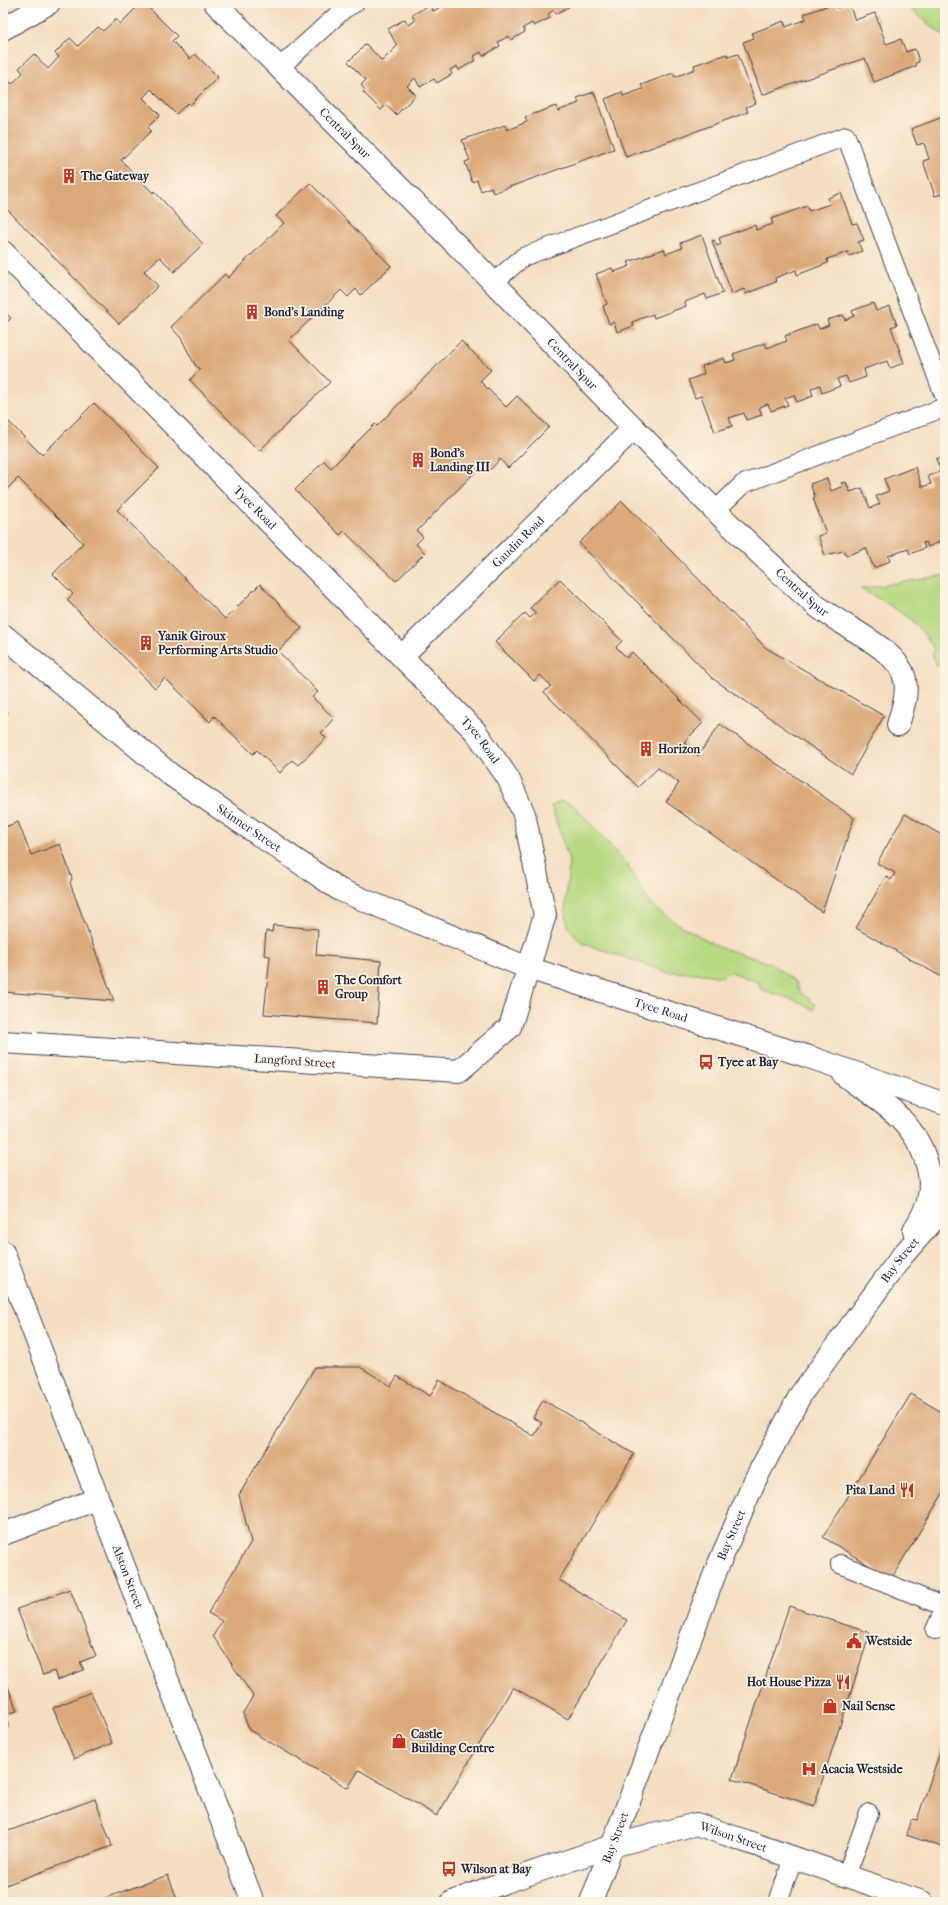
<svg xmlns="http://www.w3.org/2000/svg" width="948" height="1905" viewBox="0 0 948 1905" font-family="'IM FELL French Canon',serif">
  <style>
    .green { fill: #b6d87f; stroke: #6c7d5d }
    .building { fill: #dba979 }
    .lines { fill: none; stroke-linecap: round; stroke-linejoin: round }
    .lane-casing { stroke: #423e4f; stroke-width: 20 }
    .street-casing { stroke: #423e4f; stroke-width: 24 }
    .secondary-casing { stroke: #423e4f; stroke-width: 24 }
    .lane { stroke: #fff; stroke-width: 18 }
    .street { stroke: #fff; stroke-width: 22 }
    .secondary { stroke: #fff; stroke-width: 22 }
    .labels { text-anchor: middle; stroke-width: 3.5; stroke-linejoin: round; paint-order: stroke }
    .street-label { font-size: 12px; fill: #22223b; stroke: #fcf5e5 }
    .poi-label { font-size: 12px; font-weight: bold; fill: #22223b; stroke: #fcf5e5; text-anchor: start }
  </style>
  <rect width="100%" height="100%" fill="#fcf5e5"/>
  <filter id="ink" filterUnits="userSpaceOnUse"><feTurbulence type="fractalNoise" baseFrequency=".025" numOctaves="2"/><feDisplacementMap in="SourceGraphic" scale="8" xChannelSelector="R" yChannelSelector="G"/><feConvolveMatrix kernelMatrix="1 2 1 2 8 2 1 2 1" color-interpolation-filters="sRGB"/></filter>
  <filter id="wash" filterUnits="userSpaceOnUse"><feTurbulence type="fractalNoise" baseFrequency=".012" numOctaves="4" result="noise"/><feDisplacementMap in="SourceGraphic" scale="16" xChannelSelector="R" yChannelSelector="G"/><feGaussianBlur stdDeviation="0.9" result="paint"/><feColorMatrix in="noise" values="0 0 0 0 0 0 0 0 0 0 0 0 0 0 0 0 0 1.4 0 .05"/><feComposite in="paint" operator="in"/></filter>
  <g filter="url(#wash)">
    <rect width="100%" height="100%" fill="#f4dec1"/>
    <g class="green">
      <polygon points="903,3 945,3 945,37"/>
      <path d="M945 575V685L941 666H937L932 654 934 650C919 619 890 605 861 589Z"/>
      <polygon points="561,801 573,805 627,864 650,904 678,924 719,947 770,963 796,982 800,992 815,1004 814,1010 796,1001 760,989 760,983 729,971 723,977 697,973 667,972 582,943 568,927 565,910 569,860 551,806"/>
    </g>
    <g id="blocks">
      <g class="building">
        <polygon points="141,3 144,3 177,36 172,41 190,59 195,54 218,77 190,105 188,103 176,114 151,89 143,98 160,115 148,127 151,131 121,160 153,193 154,191 203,244 174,272 160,257 144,271 158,286 119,324 3,205 3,83 7,79 12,84 23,73 19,68 34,54 48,69 59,57 55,53 70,38 78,46 98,27 103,31 116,19 120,24"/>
        <polygon points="289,3 298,3 293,8"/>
        <polygon points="436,3 572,3 573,4 556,14 554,10 548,14 550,18 534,26 532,23 523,28 525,32 511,40 509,36 498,42 500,46 483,56 481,52 474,56 476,60 459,70 457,66 450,70 452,74 437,83 434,79 420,87 415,78 407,86 416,95 396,115 386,105 381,110 363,92 365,90 361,85 366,80 348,62 366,44 382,61 397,46 388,29 405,19 408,25 415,21 412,15 430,5 433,11 439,8"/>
        <polygon points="835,3 837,8 849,4 855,20 875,13 886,44 901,39 906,52 915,49 919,62 915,63 916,66 874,82 865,58 762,95 743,42 754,38 752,33 784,21 786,27 806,19 804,14"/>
        <polygon points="727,54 728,57 738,54 756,103 746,107 748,112 626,157 605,99 622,92 623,96 643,89 641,85 673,73 675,77 695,69 694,65"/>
        <polygon points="594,92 614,149 493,193 491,187 481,191 477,180 472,182 465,162 470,160 462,140 505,125 507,130 527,122 525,117 556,106 558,111 579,103 577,98"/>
        <polygon points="945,111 945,201 942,194 935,196 923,161 929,159 924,143 917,145 911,129 943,117 941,113"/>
        <polygon points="310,183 391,266 361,295 356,289 348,297 341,290 289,340 330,382 259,451 190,380 200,369 195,365 181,338 171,327 225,274 228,278 284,223 276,216"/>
        <polygon points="841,193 852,224 857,223 864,240 858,242 862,251 849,256 848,252 827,259 828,263 797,275 796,270 775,278 776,282 745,294 744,289 732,294 712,241 714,240 717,246 721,244 719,238 755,225 756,230 773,224 771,219 807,206 809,211 830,204 828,198"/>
        <polygon points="702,235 723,293 707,299 705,294 685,302 686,306 654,318 653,314 632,322 634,326 617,332 614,322 609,324 603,306 607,304 596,274 612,268 614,272 630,266 628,262 664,249 666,254 682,248 680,243"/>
        <polygon points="873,303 876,311 890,306 897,325 891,327 904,363 890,368 887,361 864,369 866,377 849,383 846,376 837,379 840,386 822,393 820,385 811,389 813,396 797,402 794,395 785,398 788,405 771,411 768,404 759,407 762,415 746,420 744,413 729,418 732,426 715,432 701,396 695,398 688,380 704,374 702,366 724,358 726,363 735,360 733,354 765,343 767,348 787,341 785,336 817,324 819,329 829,325 827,320 843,315 845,320 854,316 852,311"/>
        <polygon points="3,310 11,318 3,326"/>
        <polygon points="461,341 491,370 480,381 506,407 517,396 549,427 508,468 500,459 490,470 483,464 417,531 423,537 416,544 425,553 396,581 344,531 340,535 295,490 324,461 331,468 375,424 377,426"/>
        <polygon points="94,403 159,468 117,510 225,619 260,584 302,628 278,651 318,692 312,697 334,718 321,733 326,738 298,765 292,760 280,773 257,750 253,754 214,716 210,722 165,678 155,688 67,600 73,594 53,574 83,543 18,478 3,493 3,416 42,455"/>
        <polygon points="945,456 945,535 941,536 942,541 928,547 926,542 923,543 925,548 910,554 908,549 888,556 890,561 874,568 866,548 846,556 844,551 825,555 818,536 826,533 813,498 815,497 810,484 827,478 831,491 843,486 841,483 846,482 850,492 862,488 870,508 880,504 876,496 889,491 884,479 915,467 922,487 931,484 928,476 941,471 936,459"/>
        <polygon points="622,501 766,648 884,716 851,774 712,678 579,543"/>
        <polygon points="560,579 622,641 616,647 627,658 632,652 703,723 684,742 698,756 720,724 854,818 822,912 666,802 679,783 658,768 638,787 544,692 551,686 540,675 534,681 495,642 525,613 530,618 536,613 530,608"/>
        <polygon points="3,709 8,712 3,719"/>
        <polygon points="905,814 945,837 945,979 856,928 886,876 891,880 895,873 877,863"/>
        <polygon points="18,822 31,855 60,844 72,878 70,883 114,1001 3,992 3,823 5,827"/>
        <polygon points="273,925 318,929 316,955 381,961 377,1023 264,1014 270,956 264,955 266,931 272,932"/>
        <polygon points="315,1367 360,1367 391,1386 397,1376 430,1396 439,1380 534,1436 542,1423 533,1418 543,1400 634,1454 559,1580 627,1620 568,1719 513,1687 437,1816 359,1770 348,1788 249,1730 243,1713 253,1696 213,1636 222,1621 208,1613 251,1542 239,1495"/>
        <polygon points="911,1394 945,1414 945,1490 891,1579 823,1537"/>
        <polygon points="70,1589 96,1656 80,1662 84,1670 57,1680 54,1671 43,1675 17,1609"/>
        <polygon points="789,1606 870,1633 814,1806 732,1779"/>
        <polygon points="7,1684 17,1711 4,1715 8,1725 3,1727 3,1686"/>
        <polygon points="91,1692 112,1743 74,1759 53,1708"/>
        <polygon points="945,1737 945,1848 906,1835 911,1819 917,1820"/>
        <polygon points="95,1799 112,1846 3,1886 3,1833"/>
        <polygon points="168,1875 178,1902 94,1902"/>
      </g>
    </g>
  </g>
  <g filter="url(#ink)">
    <use href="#blocks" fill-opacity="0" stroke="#423e4f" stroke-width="1"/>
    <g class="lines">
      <g class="lane-casing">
        <g id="lane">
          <polyline points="279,68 344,9 355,3"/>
          <polyline points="493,283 523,257 846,136 945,398"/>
          <polyline points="716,510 743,484 945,407"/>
          <polyline points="840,1564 945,1607"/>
          <polyline points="935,1630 945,1608"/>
          <polyline points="846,1876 869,1813"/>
          <polyline points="778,1902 793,1858"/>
        </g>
      </g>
      <g class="street-casing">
        <g id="street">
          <path id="s1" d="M215 3C308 97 403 190 496 285 600 392 702 503 813 603 836 624 900 648 905 680 908 695 902 710 898 725"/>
          <polyline points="3,29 49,3"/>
          <path id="s2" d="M3 252 476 732 508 778 524 814 545 915 510 1027 459 1071 3 1042"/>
          <path id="s3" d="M402 656 634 428"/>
          <path id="s4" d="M3 1252 253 1902"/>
          <polyline points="3,1534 97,1499"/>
          <path id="s5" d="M452 1902 505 1882 612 1846 696 1824 922 1902"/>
        </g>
      </g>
      <g class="secondary-casing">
        <g id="secondary">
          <path id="s6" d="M3 635 171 775 340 890 528 968 806 1056 945 1104"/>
          <path d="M844 1075C861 1088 888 1105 902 1120 922 1141 935 1173 928 1201 926 1211 918 1222 914 1231"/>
          <path id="s7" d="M591 1902 717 1568 755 1480 801 1394 902 1256 945 1207"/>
        </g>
      </g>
      <use href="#lane" class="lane"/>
      <use href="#street" class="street"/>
      <use href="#secondary" class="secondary"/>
    </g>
  </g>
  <defs>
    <g id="building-bare" transform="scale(1.2)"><path d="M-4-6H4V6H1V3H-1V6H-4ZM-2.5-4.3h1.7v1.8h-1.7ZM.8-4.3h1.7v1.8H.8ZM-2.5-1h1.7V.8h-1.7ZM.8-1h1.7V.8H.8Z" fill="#c8321e" stroke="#fcf5e5" stroke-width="2.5" paint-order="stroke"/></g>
    <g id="bus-bare" transform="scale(1.2)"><path d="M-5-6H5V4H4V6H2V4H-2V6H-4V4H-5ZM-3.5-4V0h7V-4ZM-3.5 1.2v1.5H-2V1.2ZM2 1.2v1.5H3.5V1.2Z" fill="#c8321e" stroke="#fcf5e5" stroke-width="2.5" paint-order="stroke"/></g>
    <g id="restaurant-bare" transform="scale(1.2)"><path d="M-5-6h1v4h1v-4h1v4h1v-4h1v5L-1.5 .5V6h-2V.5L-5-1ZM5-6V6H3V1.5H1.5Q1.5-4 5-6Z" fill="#c8321e" stroke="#fcf5e5" stroke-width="2.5" paint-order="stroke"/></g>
    <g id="civic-bare" transform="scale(1.2)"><path d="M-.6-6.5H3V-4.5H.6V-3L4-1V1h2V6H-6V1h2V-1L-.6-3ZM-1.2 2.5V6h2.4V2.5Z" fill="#c8321e" stroke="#fcf5e5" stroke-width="2.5" paint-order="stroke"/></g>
    <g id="shop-bare" transform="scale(1.2)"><path d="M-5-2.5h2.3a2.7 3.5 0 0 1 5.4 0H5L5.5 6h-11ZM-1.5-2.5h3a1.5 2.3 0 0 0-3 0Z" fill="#c8321e" stroke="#fcf5e5" stroke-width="2.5" paint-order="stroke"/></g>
    <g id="hospital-bare" transform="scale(1.2)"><path d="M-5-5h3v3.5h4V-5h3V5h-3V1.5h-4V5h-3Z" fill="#c8321e" stroke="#fcf5e5" stroke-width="2.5" paint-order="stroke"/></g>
  </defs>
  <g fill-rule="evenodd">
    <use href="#building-bare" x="69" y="176"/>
    <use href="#building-bare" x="252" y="312"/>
    <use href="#building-bare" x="418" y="460"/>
    <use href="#building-bare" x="146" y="643"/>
    <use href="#building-bare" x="646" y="749"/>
    <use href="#building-bare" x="323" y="987"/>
    <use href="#bus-bare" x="706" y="1062"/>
    <use href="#restaurant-bare" x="907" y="1490"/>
    <use href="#civic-bare" x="854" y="1641"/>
    <use href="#restaurant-bare" x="843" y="1682"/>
    <use href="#shop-bare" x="830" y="1706"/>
    <use href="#shop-bare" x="399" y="1741"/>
    <use href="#hospital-bare" x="809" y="1769"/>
    <use href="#bus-bare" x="449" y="1869"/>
  </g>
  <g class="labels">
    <g class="street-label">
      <text dy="4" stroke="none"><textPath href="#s1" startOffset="184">Central Spur</textPath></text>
      <text dy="4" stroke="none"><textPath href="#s1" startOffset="508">Central Spur</textPath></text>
      <text dy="4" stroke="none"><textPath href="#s2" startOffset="359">Tyee Road</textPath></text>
      <text dy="4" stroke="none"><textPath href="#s3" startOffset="163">Gaudin Road</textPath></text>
      <text dy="4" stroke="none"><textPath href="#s1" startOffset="832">Central Spur</textPath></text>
      <text dy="4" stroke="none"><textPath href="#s2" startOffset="683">Tyee Road</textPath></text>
      <text dy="4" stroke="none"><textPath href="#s6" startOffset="313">Skinner Street</textPath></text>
      <text dy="4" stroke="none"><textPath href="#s6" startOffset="766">Tyee Road</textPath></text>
      <text transform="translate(295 1061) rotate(4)" y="4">Langford Street</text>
      <text dy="4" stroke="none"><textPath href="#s7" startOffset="717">Bay Street</textPath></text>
      <text dy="4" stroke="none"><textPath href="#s7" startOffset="393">Bay Street</textPath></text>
      <text dy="4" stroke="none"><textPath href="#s4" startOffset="348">Alston Street</textPath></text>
      <text dy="4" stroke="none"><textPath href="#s7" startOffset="69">Bay Street</textPath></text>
      <text dy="4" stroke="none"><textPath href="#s5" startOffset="296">Wilson Street</textPath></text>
    </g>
    <g class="poi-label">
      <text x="81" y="180">The Gateway</text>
      <text x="264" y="316">Bond's Landing</text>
      <text x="430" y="457">Bond's<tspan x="430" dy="14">Landing III</tspan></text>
      <text x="158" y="640">Yanik Giroux<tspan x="158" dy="14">Performing Arts Studio</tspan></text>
      <text x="658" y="753">Horizon</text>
      <text x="335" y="984">The Comfort<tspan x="335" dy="14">Group</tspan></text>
      <text x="718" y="1066">Tyee at Bay</text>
      <text x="895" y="1494" text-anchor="end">Pita Land</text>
      <text x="866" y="1645">Westside</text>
      <text x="831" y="1686" text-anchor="end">Hot House Pizza</text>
      <text x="842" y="1710">Nail Sense</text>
      <text x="411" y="1738">Castle<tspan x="411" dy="14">Building Centre</tspan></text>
      <text x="821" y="1773">Acacia Westside</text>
      <text x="461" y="1873">Wilson at Bay</text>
    </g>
  </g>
  <rect width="948" height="1905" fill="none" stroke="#fcf5e5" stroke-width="16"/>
</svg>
